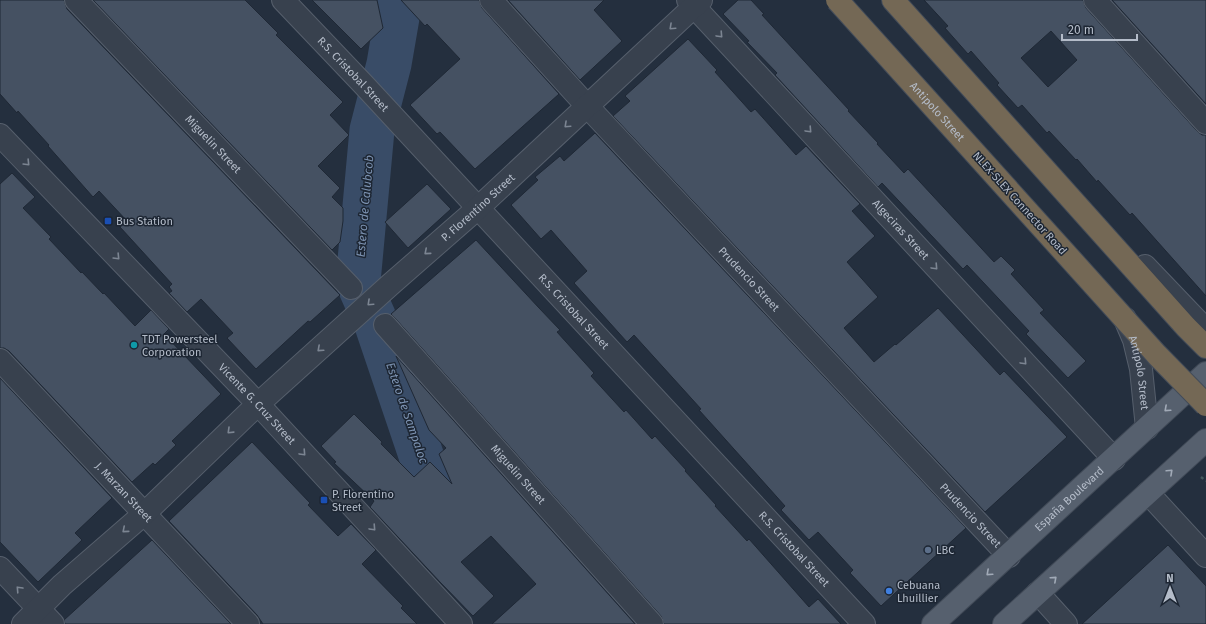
<svg xmlns="http://www.w3.org/2000/svg" width="1206" height="624" viewBox="0 0 1206 624" font-family="'Fira Sans',sans-serif">
  <style>
    .lines { fill: none; stroke-linecap: round; stroke-linejoin: round }
    .river { stroke: #394c67; stroke-width: 45 }
    .building { fill: #455162; stroke: #1f2835; fill-rule: evenodd }
    .minor-casing { stroke: #565f6c; stroke-width: 24 }
    .major-casing { stroke: #414a57; stroke-width: 24 }
    .highway-casing { stroke: #434c59; stroke-width: 24 }
    .path { stroke: #44595c; stroke-width: 2.5; stroke-dasharray: 3 3; stroke-linecap: butt }
    .minor { stroke: #38414e; stroke-width: 22 }
    .major { stroke: #56606e; stroke-width: 22 }
    .highway { stroke: #746855; stroke-width: 22 }
    .highway-bridge-casing { stroke: #434c59; stroke-width: 24; stroke-linecap: butt }
    .highway-bridge { stroke: #746855; stroke-width: 22 }
    .oneway { stroke: #7c8592 }
    .oneway2 { stroke: #a1aab7 }
    .transit-dot { fill: #1a4fb4; stroke: #1d2633; stroke-width: 1.5 }
    .culture-dot { fill: #0f9aa8; stroke: #1d2633; stroke-width: 1.5 }
    .service-dot { fill: #5c6f8a; stroke: #1d2633; stroke-width: 1.5 }
    .shop-dot { fill: #3f7fe0; stroke: #1d2633; stroke-width: 1.5 }
    .labels { text-anchor: middle; stroke-width: 3; stroke-linejoin: round; paint-order: stroke }
    .street-label { font-size: 11px; fill: #b4bcc9; stroke: #1d2633 }
    .poi-label { font-size: 11px; fill: #b4bcc9; stroke: #1d2633; text-anchor: start }
    .water-label { font-size: 12px; font-style: italic; fill: #7c92b1; stroke: #1d2633 }
  </style>
  <rect width="100%" height="100%" fill="#242f3e"/>
  <g class="lines">
    <polyline class="river" points="400,0 389,64 372,130 358,282 377,325 445,526"/>
  </g>
  <g class="building">
    <polygon points="0,0 64,0 67,9 340,295 310,322 308,321 256,369 227,338 233,333 201,299 187,312 169,293 172,291 169,287 172,284 120,227 127,221 99,191 93,197 48,146 49,145 18,111 17,113 0,94"/>
    <polygon points="93,0 245,0 278,33 276,35 343,102 330,115 349,135 318,166 340,188 332,197 343,208 343,221 340,242 332,250"/>
    <polygon points="312,0 377,0 383,28 361,49"/>
    <polygon points="401,0 479,0 482,8 559,94 475,169 440,132 437,134 410,105 460,59 427,24 425,26"/>
    <polygon points="508,0 604,0 594,10 622,41 580,80"/>
    <polygon points="738,0 751,0 764,14 762,15 849,110 848,111 878,143 877,144 904,173 908,169 994,262 1001,256 1015,270 1011,274 1044,310 1040,313 1086,361 1068,378 1026,334 1029,331 967,265 963,269 882,183 878,187 775,75 777,73 747,42 749,41 723,14"/>
    <path d="M924 0H1083L1086 8 1197 131 1202 135H1206V296L1132 213 1130 215 1098 180 1097 182 1077 159 1076 160 1049 131 1047 133 1022 105 1018 108 997 85 999 83 971 51 968 54 945 28 948 26ZM1051 31 1077 60 1048 87 1021 58Z"/>
    <polygon points="1112,0 1206,0 1206,104"/>
    <polygon points="688,39 717,70 715,72 751,112 755,109 796,155 806,146 860,204 852,211 875,236 847,262 878,297 844,328 874,362 895,344 896,345 938,308 1000,375 1004,371 1067,437 985,512 613,116 630,101 625,96"/>
    <polygon points="595,133 966,528 881,606 850,573 853,570 818,532 809,540 781,510 785,506 699,410 701,409 634,335 627,342 574,283 587,271 551,230 541,239 511,205 538,180 535,177 560,156 564,161"/>
    <polygon points="12,173 35,197 23,208 51,237 49,239 81,273 82,272 103,294 104,293 135,326 151,310 169,329 164,334 221,394 172,441 176,445 155,465 153,463 132,482 9,351 4,348 0,348 0,184"/>
    <polygon points="427,184 451,209 408,248 385,222"/>
    <polygon points="476,240 539,308 560,330 557,332 594,373 591,376 624,412 626,410 652,439 655,436 686,470 685,471 716,505 715,506 747,541 749,539 809,607 818,599 841,624 664,624 661,616 394,317 391,314"/>
    <polygon points="396,356 635,624 492,624 536,584 491,536 461,562 494,596 473,616 440,582 370,507 374,501 334,463 336,462 321,446 354,414 382,442 381,444 414,477 430,462 452,484 439,454 446,448 429,430"/>
    <polygon points="0,378 112,498 75,533 82,540 38,582 0,542"/>
    <polygon points="252,442 310,503 308,505 338,536 351,524 376,550 362,564 403,606 401,608 417,624 263,624 257,615 169,521"/>
    <polygon points="152,540 231,624 65,624 64,620"/>
    <polygon points="1168,545 1206,586 1206,624 1082,624"/>
  </g>
  <g class="lines">
    <g class="minor-casing">
      <g id="minor">
        <path id="s1" d="M76 0 351 288"/>
        <path id="s2" d="M283 0 364 85 864 624"/>
        <path id="s3" d="M491 0 587 106 1009 556"/>
        <path id="s4" d="M688 0 1114 459"/>
        <polyline points="1095,0 1206,123"/>
        <path id="s5" d="M0 135 258 404 461 624"/>
        <polyline points="1145,266 1206,330"/>
        <path id="s6" d="M1125 319 1134 340 1141 369 1147 428"/>
        <path id="s7" d="M385 325 652 624"/>
        <path id="s8" d="M0 360 248 624"/>
        <polyline points="1148,493 1206,556"/>
        <polyline points="0,568 53,624"/>
        <polyline points="1038,593 1066,624"/>
        <path id="s9" d="M23 624 62 585 145 513 258 404 391 284 478 208 701 0"/>
      </g>
    </g>
    <g class="major-casing">
      <g id="major">
        <path id="s10" d="M933 624 1206 373"/>
        <polyline points="1004,624 1206,440"/>
      </g>
    </g>
    <g class="highway-casing">
      <polyline id="highway" points="893,0 1186,327 1206,347"/>
    </g>
    <polyline class="path" points="1201,477 1206,481"/>
    <use href="#minor" class="minor"/>
    <use href="#major" class="major"/>
    <use href="#highway" class="highway"/>
    <g class="highway-bridge-casing">
      <g id="highway-bridge">
        <path id="s11" d="M837 0 1157 355 1206 405"/>
      </g>
    </g>
    <use href="#highway-bridge" class="highway-bridge"/>
  </g>
  <defs><path id="oneway-chevron" d="M-2-3.5L2.5 0L-2 3.5" fill="none" stroke-width="1.6" stroke-linecap="round" stroke-linejoin="round"/></defs>
  <g class="oneway">
    <use href="#oneway-chevron" transform="translate(672 27) rotate(137)"/>
    <use href="#oneway-chevron" transform="translate(720 35) rotate(47)"/>
    <use href="#oneway-chevron" transform="translate(567 125) rotate(137)"/>
    <use href="#oneway-chevron" transform="translate(809 130) rotate(47)"/>
    <use href="#oneway-chevron" transform="translate(27 163) rotate(46)"/>
    <use href="#oneway-chevron" transform="translate(427 252) rotate(139)"/>
    <use href="#oneway-chevron" transform="translate(117 257) rotate(46)"/>
    <use href="#oneway-chevron" transform="translate(935 267) rotate(47)"/>
    <use href="#oneway-chevron" transform="translate(370 303) rotate(137)"/>
    <use href="#oneway-chevron" transform="translate(320 349) rotate(138)"/>
    <use href="#oneway-chevron" transform="translate(1024 362) rotate(47)"/>
    <use href="#oneway-chevron" transform="translate(230 431) rotate(136)"/>
    <use href="#oneway-chevron" transform="translate(303 453) rotate(47)"/>
    <use href="#oneway-chevron" transform="translate(373 528) rotate(47)"/>
    <use href="#oneway-chevron" transform="translate(125 530) rotate(139)"/>
    <use href="#oneway-chevron" transform="translate(19 589) rotate(-133)"/>
  </g>
  <g class="oneway2">
    <use href="#oneway-chevron" transform="translate(1167 409) rotate(138)"/>
    <use href="#oneway-chevron" transform="translate(1170 472) rotate(-43)"/>
    <use href="#oneway-chevron" transform="translate(989 573) rotate(138)"/>
    <use href="#oneway-chevron" transform="translate(1054 579) rotate(-42)"/>
  </g>
  <g class="transit-dot">
    <rect x="104" y="217" width="8" height="8" rx="2"/>
    <rect x="320" y="496" width="8" height="8" rx="2"/>
  </g>
  <circle class="culture-dot" cx="134" cy="345" r="4"/>
  <circle class="service-dot" cx="928" cy="550" r="4"/>
  <circle class="shop-dot" cx="889" cy="591" r="4"/>
  <g class="labels">
    <g class="street-label">
      <text dy="4" stroke="none"><textPath href="#s2" startOffset="102">R.S. Cristobal Street</textPath></text>
      <text dy="4" stroke="none"><textPath href="#s11" startOffset="150">Antipolo Street</textPath></text>
      <text dy="4" stroke="none"><textPath href="#s1" startOffset="199">Miguelin Street</textPath></text>
      <text transform="translate(1020 203) rotate(48)" y="4">NLEX-SLEX Connector Road</text>
      <text dy="4" stroke="none"><textPath href="#s9" startOffset="617">P. Florentino Street</textPath></text>
      <text dy="4" stroke="none"><textPath href="#s4" startOffset="313">Algeciras Street</textPath></text>
      <text dy="4" stroke="none"><textPath href="#s3" startOffset="380">Prudencio Street</textPath></text>
      <text dy="4" stroke="none"><textPath href="#s2" startOffset="426">R.S. Cristobal Street</textPath></text>
      <text dy="4" stroke="none"><textPath href="#s6" startOffset="56">Antipolo Street</textPath></text>
      <text dy="4" stroke="none"><textPath href="#s5" startOffset="372">Vicente G. Cruz Street</textPath></text>
      <text dy="4" stroke="none"><textPath href="#s7" startOffset="200">Miguelin Street</textPath></text>
      <text dy="4" stroke="none"><textPath href="#s8" startOffset="181">J. Marzan Street</textPath></text>
      <text dy="4" stroke="none"><textPath href="#s10" startOffset="185">España Boulevard</textPath></text>
      <text dy="4" stroke="none"><textPath href="#s3" startOffset="704">Prudencio Street</textPath></text>
      <text dy="4" stroke="none"><textPath href="#s2" startOffset="750">R.S. Cristobal Street</textPath></text>
    </g>
    <g class="poi-label">
      <text x="116" y="225">Bus Station</text>
      <text x="142" y="343">TDT Powersteel<tspan x="142" dy="13">Corporation</tspan></text>
      <text x="332" y="498">P. Florentino<tspan x="332" dy="13">Street</tspan></text>
      <text x="936" y="554">LBC</text>
      <text x="897" y="589">Cebuana<tspan x="897" dy="13">Lhuillier</tspan></text>
    </g>
    <g class="water-label">
      <text transform="translate(365 206) rotate(-85)" y="4">Estero de Calubcob</text>
      <text transform="translate(407 413) rotate(71)" y="4">Estero de Sampaloc</text>
    </g>
  </g>
  <g transform="translate(1170 588)" stroke="#1d2633" stroke-width="3" paint-order="stroke">
  <path d="M0-3L7 15L0 10L-7 15Z" fill="#b4bcc9"/>
  <text y="-6" font-size="11" font-weight="bold" text-anchor="middle" fill="#b4bcc9">N</text>
  </g>
  <path d="M1062 34v6h75v-6" fill="none" stroke="#b4bcc9" stroke-width="2"/>
  <text x="1068" y="34" font-size="12" fill="#b4bcc9" stroke="#1d2633" stroke-width="3" paint-order="stroke">20 m</text>
</svg>
